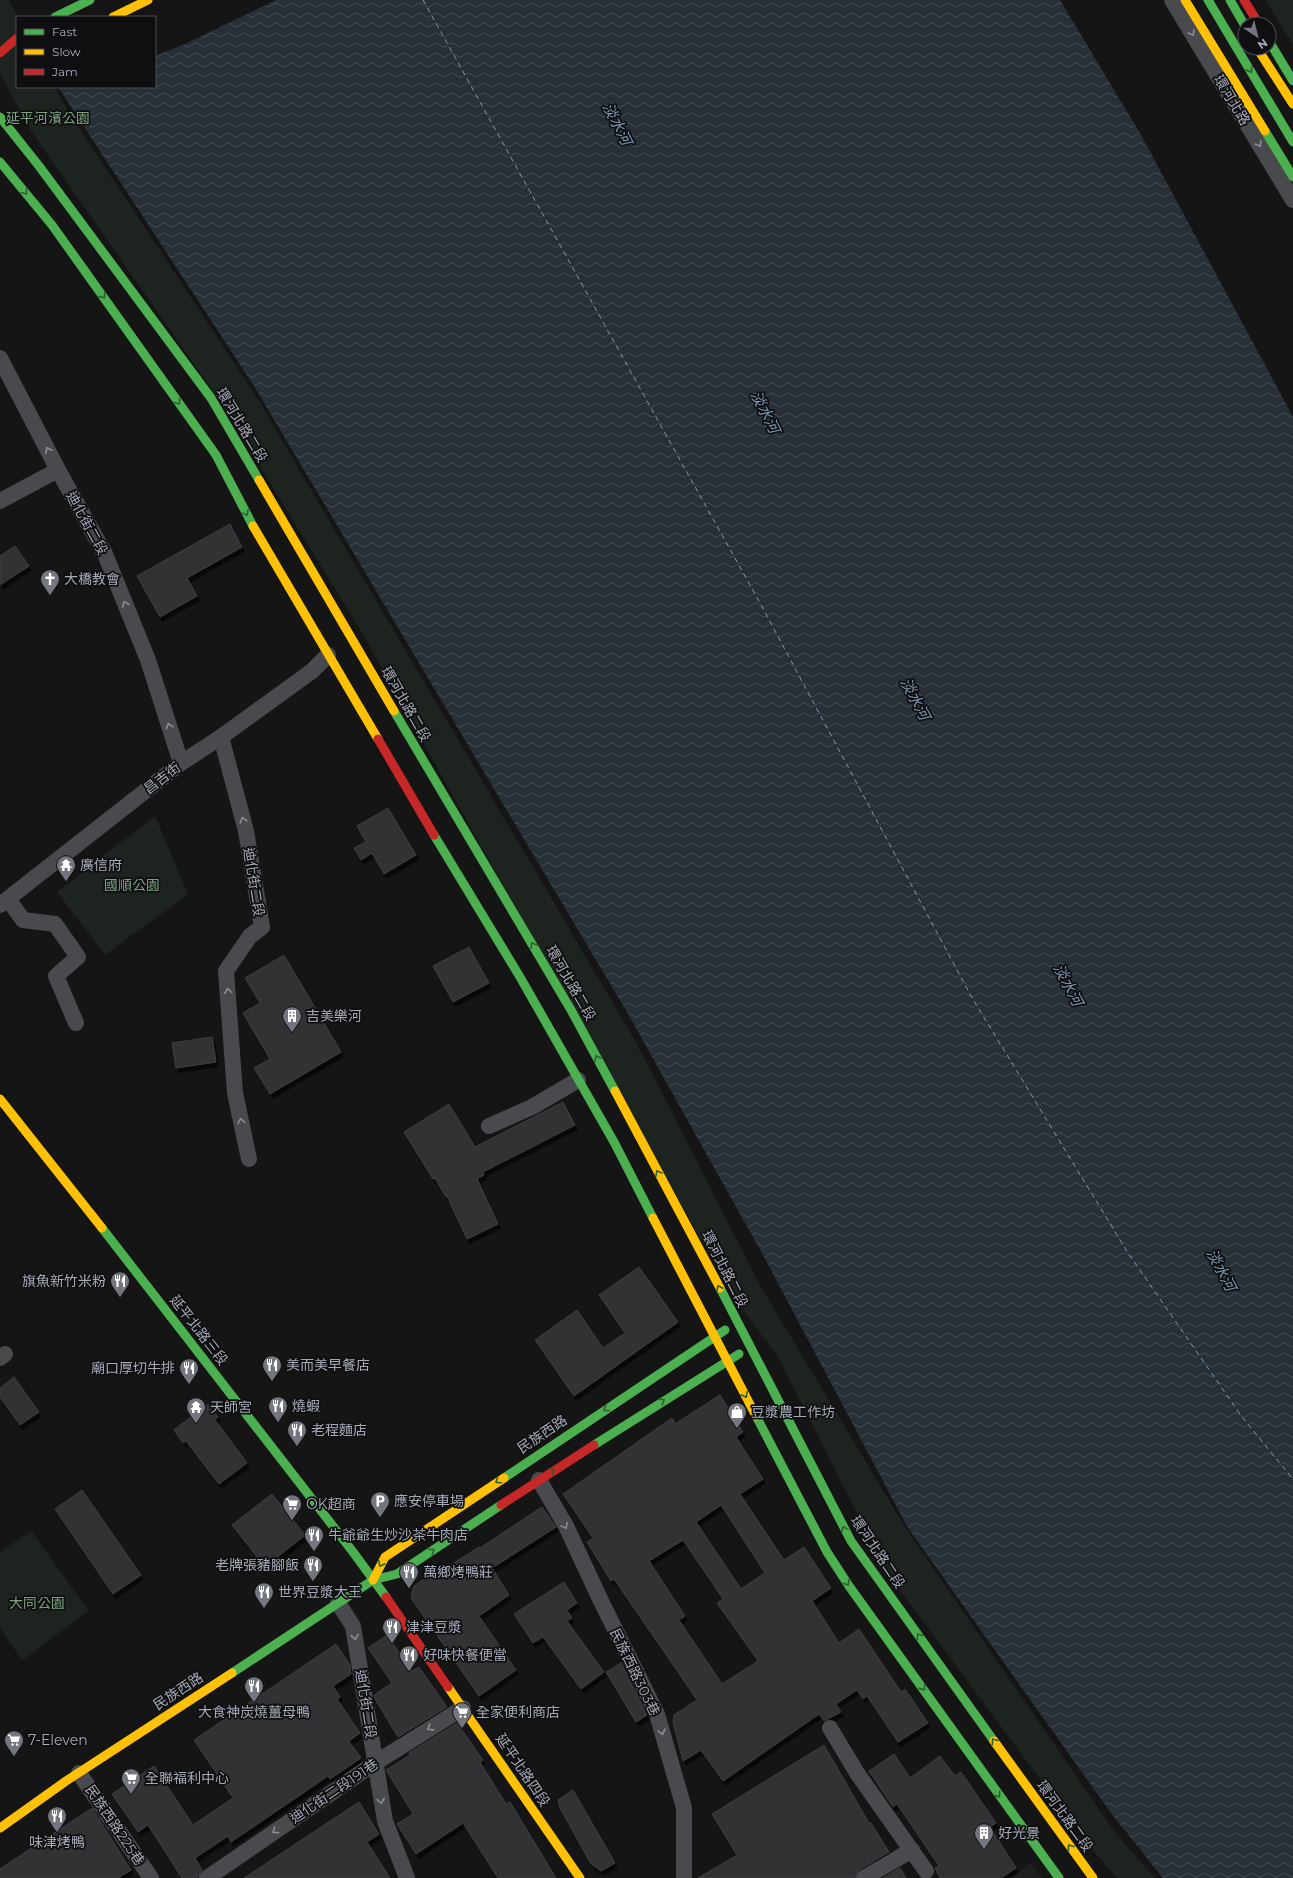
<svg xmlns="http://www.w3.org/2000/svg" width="1293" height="1878" viewBox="0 0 1293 1878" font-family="Montserrat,'Noto Sans TC',sans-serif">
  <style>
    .built { fill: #1f1f21 }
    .park { fill: #1d241f }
    .water { fill: url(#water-waves) }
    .pier { fill: #151515 }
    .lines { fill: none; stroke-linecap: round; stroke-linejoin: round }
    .ferry { stroke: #7c98b3; stroke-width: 1; stroke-dasharray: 5 4; stroke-linecap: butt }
    .building { fill: #333334; stroke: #3d3e41; fill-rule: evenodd; filter: url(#shadow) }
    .street { stroke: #494a4e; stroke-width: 16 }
    .fast { stroke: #4caf50; stroke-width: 9 }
    .slow { stroke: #ffc107; stroke-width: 9 }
    .jam { stroke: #c62828; stroke-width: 9 }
    .oneway { stroke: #8a8e98 }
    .oneway2 { stroke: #2e5f30 }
    .labels { text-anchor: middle; stroke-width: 3.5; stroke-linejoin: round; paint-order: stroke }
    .street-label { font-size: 14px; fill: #a6abb7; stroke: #0f0f11 }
    .park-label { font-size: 14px; fill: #7ca280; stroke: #0f0f11 }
    .poi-label { font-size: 14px; fill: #a6abb7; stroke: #0f0f11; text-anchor: start }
    .water-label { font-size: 15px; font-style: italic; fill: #7c98b3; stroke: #0f0f11 }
  </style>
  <defs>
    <pattern id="water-waves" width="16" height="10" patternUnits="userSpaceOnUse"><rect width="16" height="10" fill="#283037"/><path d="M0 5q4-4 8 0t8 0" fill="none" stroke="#444b52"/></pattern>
    <filter id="shadow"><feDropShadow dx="2.5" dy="4.5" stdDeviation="0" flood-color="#0009"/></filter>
  </defs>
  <rect width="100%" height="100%" fill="#151515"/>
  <polygon class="built" points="1031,1863 1042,1878 1009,1878"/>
  <g class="park">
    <polygon points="0,0 9,0 18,17 17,87 55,87 68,111 256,396 637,1044 762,1289 905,1527 1116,1834 1155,1878 1117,1878 1095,1853 889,1576 778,1357 733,1297 362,633 219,400 31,131 0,74"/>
    <polygon points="1265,0 1293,0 1293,45"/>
    <polygon points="155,816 188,894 105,955 57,892"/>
    <polygon points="31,1531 89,1611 22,1660 0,1628 0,1552"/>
  </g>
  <polygon class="water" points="13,0 1060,0 1141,135 1293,417 1293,1878 1163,1878 1111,1813 908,1528 763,1255 627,1012 254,386 58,87 155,87 155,17"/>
  <polygon class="pier" points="11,0 276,0 185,44 155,56 155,17 19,17"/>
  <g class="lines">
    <polyline class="ferry" points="423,0 760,603 971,996 1128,1253 1242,1417 1293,1479"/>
  </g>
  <g class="building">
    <polygon points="230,524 242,547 187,578 197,596 160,617 137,576"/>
    <polygon points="15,546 29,566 0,585 0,556"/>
    <polygon points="388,808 416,855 384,874 372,853 361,860 354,848 366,842 357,826"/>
    <polygon points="469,947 489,983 453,1002 433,966"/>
    <polygon points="284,955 341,1052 270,1094 254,1068 270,1059 243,1013 260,1003 245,978"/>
    <polygon points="212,1037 216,1062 176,1068 172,1043"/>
    <polygon points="563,1102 575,1125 483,1172 484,1175 477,1179 498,1224 467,1239 447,1196 446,1197 435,1178 433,1179 404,1132 449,1104 475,1147"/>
    <polygon points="639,1267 678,1322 574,1396 535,1340 577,1310 603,1348 625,1333 599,1295"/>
    <polygon points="14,1377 39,1412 20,1425 0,1397 0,1388"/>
    <path d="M720 1395 743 1432 736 1437 763 1479 740 1494 784 1560 804 1547 831 1588 812 1601 839 1643 859 1629 901 1692 905 1689 928 1723 898 1742 867 1696 863 1699 857 1690 836 1704 841 1712 824 1721 819 1714 723 1781 701 1750 683 1761 673 1723 674 1715 697 1700 614 1579 611 1581 587 1542 593 1538 563 1494 672 1418 675 1424ZM721 1505 765 1573 741 1589 696 1522ZM683 1540 723 1599 717 1603 758 1661 722 1684 679 1620 685 1616 649 1561Z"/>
    <polygon points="208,1404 218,1417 215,1420 247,1463 219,1484 186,1441 183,1443 174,1430"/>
    <polygon points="82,1490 141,1575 113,1594 55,1509"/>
    <polygon points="272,1494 305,1535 265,1567 232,1525"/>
    <polygon points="542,1507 556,1527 492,1568 509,1595 479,1616 516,1670 479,1696 411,1598 414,1586 444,1566 446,1568 479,1547 480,1548"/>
    <polygon points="564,1582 577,1603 567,1610 572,1618 567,1621 604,1672 581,1689 543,1637 533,1643 514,1614"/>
    <polygon points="387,1635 412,1671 419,1667 447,1707 398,1737 375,1699 374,1695 392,1683 368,1648"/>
    <polygon points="336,1644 350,1665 351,1674 333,1686 340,1697 337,1699 360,1733 349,1741 361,1758 330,1779 328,1776 231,1842 228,1836 195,1858 202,1870 198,1877 182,1878 148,1825 138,1832 112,1794 154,1766 193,1825 233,1798 194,1740"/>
    <polygon points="621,1663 647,1715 636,1722 606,1672"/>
    <polygon points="457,1723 483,1760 480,1762 506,1804 510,1802 556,1878 498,1878 463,1823 416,1854 397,1824 413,1814 386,1770 410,1755 409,1753"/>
    <polygon points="824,1745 869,1823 871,1823 889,1852 859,1870 855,1878 698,1878 737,1855 712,1814"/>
    <polygon points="894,1754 910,1778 940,1756 955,1776 961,1772 996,1823 990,1827 1016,1868 1001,1878 940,1878 935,1868 939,1866 897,1804 893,1807 869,1771"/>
    <polygon points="573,1790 615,1863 601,1871 591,1864 560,1808 558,1800"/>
    <polygon points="359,1802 379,1834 367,1842 390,1878 244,1878"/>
    <polygon points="92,1808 131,1870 118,1878 0,1878 0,1869"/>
    <polygon points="900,1868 906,1878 883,1878"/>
  </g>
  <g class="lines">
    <g class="street">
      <polyline points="1172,0 1293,200"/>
      <polyline points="0,358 58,470 105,554 148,660 181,763"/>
      <polyline points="0,501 58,470"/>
      <polyline points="221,737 246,831 262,927 250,936 226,971 235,1093 249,1159"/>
      <polyline points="8,899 23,920 55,924 78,957 56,976 76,1023"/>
      <polyline points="0,905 181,763 221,737 312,671 328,655"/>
      <polyline points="489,1126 532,1107 578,1080"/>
      <polyline points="0,1358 5,1354"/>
      <polyline points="539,1480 566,1526 601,1601 657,1714 684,1808 684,1878"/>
      <polyline points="338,1603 353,1626 385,1821 407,1878"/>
      <polyline points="830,1728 857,1773 926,1871"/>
      <polyline points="79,1773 151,1878"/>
      <polyline points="207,1878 375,1763 463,1708"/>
      <polyline points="864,1878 912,1850"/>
    </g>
    <g class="fast">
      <polyline points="1208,0 1293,142"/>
      <polyline points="1230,0 1245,26"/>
      <polyline points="55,17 90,0"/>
      <polyline points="1269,41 1293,81"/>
      <polyline points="0,117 39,166 211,398 259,480"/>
      <polyline points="1265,131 1293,177"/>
      <polyline points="0,162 52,225 216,455 253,526"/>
      <polyline points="394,711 571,1010 615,1091"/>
      <polyline points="434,835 520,977 614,1142 653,1218"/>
      <polyline points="102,1228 353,1552 386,1597"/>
      <polyline points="720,1288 851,1541 994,1741"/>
      <polyline points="756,1416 827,1552 849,1586 1059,1878"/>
      <polyline points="594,1445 739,1354"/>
      <polyline points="504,1478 725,1330"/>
      <polyline points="232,1673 373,1580 397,1574 501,1505"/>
    </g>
    <g class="slow">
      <polyline points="1185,0 1265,131"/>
      <polyline points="113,17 148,0"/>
      <polyline points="1257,48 1293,104"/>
      <polyline points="259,480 394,711"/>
      <polyline points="253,526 378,739"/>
      <polyline points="615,1091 720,1288"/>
      <polyline points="0,1099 102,1228"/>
      <polyline points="653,1218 756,1416"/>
      <polyline points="373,1580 385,1557 504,1478"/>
      <polyline points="448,1687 580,1878"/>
      <polyline points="994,1741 1093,1878"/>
      <polyline points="0,1828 66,1781 232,1673"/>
    </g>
    <g class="jam">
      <polyline points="1244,0 1259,24"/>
      <polyline points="0,53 17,38"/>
      <polyline points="378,739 434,835"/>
      <polyline points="501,1505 594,1445"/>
      <polyline points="386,1597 448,1687"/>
    </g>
  </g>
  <defs><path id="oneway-chevron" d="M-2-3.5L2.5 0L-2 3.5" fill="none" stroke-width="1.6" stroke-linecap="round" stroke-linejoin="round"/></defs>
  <g class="oneway">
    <use href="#oneway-chevron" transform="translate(1192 33) rotate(59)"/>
    <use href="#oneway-chevron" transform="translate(1259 144) rotate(59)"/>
    <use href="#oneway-chevron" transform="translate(48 450) rotate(-117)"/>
    <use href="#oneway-chevron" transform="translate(125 604) rotate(-112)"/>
    <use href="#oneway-chevron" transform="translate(169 726) rotate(-108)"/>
    <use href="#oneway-chevron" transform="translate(243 820) rotate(-106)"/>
    <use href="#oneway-chevron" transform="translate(228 991) rotate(-97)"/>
    <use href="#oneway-chevron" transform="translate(241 1121) rotate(-101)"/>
    <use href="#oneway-chevron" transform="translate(565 1526) rotate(62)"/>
    <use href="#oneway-chevron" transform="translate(355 1637) rotate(81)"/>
    <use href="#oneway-chevron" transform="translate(430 1728) rotate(148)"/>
    <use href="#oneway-chevron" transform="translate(662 1732) rotate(74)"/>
    <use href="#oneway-chevron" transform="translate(381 1801) rotate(80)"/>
    <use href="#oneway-chevron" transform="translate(275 1831) rotate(146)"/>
  </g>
  <g class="oneway2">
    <use href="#oneway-chevron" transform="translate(1250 70) rotate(59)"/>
    <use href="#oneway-chevron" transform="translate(25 192) rotate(50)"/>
    <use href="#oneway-chevron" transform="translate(103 296) rotate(55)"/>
    <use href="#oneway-chevron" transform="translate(178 402) rotate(54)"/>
    <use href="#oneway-chevron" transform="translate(246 513) rotate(62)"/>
    <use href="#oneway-chevron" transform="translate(533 945) rotate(-121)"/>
    <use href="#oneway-chevron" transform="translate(597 1058) rotate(-118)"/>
    <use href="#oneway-chevron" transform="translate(658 1173) rotate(-118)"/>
    <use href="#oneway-chevron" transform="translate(719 1288) rotate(-117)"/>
    <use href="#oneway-chevron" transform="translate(745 1395) rotate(63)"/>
    <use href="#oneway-chevron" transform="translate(662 1401) rotate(-33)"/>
    <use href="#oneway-chevron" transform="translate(606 1409) rotate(146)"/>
    <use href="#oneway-chevron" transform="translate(552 1471) rotate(-33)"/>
    <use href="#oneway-chevron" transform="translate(498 1481) rotate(146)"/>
    <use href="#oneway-chevron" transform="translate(844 1529) rotate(-118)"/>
    <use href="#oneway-chevron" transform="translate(432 1551) rotate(-34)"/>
    <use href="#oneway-chevron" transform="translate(381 1564) rotate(117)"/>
    <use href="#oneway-chevron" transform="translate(847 1583) rotate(57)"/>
    <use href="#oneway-chevron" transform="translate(919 1636) rotate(-126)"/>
    <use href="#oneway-chevron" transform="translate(923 1688) rotate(55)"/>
    <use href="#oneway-chevron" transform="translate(994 1741) rotate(-126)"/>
    <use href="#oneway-chevron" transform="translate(998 1795) rotate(55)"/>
    <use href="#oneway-chevron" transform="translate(1070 1847) rotate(-126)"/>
  </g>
  <defs>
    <g id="church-pin" transform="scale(1)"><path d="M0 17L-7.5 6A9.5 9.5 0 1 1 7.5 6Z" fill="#73767e" stroke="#0f0f11"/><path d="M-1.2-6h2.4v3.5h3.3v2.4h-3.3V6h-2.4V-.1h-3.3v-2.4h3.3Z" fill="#fff"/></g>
    <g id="temple-pin" transform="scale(1)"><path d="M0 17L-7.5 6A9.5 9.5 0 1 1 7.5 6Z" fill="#73767e" stroke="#0f0f11"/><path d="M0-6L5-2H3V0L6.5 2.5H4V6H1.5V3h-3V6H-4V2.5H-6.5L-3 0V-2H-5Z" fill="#fff"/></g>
    <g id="building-pin" transform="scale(1)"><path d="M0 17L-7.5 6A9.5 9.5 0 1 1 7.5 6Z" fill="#73767e" stroke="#0f0f11"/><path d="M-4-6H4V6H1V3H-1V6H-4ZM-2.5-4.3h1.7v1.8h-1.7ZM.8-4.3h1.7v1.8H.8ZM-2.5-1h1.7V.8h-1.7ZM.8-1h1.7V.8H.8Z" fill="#fff"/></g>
    <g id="restaurant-pin" transform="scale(1)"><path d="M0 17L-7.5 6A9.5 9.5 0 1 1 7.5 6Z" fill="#73767e" stroke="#0f0f11"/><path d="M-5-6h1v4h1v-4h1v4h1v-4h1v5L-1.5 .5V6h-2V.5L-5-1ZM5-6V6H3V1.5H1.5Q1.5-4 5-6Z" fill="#fff"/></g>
    <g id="shop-pin" transform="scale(1)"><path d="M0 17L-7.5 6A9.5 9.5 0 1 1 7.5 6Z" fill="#73767e" stroke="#0f0f11"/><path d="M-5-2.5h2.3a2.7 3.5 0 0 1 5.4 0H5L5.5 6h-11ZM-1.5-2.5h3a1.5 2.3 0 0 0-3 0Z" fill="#fff"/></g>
    <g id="parking-pin" transform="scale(1)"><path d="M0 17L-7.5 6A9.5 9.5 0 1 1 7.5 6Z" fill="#73767e" stroke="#0f0f11"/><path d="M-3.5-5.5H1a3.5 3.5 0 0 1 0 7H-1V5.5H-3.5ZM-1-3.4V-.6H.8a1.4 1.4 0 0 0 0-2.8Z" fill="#fff"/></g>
    <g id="supermarket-pin" transform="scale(1)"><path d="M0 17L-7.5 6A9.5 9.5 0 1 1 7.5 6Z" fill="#73767e" stroke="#0f0f11"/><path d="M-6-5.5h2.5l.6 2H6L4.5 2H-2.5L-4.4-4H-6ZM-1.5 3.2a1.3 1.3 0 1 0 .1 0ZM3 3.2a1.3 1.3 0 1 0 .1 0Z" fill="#fff"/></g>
  </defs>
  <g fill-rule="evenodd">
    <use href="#church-pin" x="50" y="579"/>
    <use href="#temple-pin" x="66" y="865"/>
    <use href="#building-pin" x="292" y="1016"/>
    <use href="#restaurant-pin" x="120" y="1281"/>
    <use href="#restaurant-pin" x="272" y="1365"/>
    <use href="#restaurant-pin" x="189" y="1368"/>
    <use href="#restaurant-pin" x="278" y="1406"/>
    <use href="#temple-pin" x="196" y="1407"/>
    <use href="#shop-pin" x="737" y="1412"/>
    <use href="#restaurant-pin" x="297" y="1430"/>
    <use href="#parking-pin" x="380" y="1501"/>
    <use href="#supermarket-pin" x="292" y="1504"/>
    <use href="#restaurant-pin" x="314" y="1535"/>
    <use href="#restaurant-pin" x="313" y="1565"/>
    <use href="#restaurant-pin" x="409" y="1572"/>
    <use href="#restaurant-pin" x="264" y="1592"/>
    <use href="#restaurant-pin" x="392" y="1627"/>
    <use href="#restaurant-pin" x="409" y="1655"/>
    <use href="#restaurant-pin" x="254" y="1686"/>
    <use href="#supermarket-pin" x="462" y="1712"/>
    <use href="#supermarket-pin" x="14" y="1740"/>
    <use href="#supermarket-pin" x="131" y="1778"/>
    <use href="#restaurant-pin" x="57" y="1816"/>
    <use href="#building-pin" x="984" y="1833"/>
  </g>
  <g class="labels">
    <g class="street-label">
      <text transform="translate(1232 100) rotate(59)" y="5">環河北路</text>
      <text transform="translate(242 425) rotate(59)" y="5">環河北路二段</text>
      <text transform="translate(87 523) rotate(61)" y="5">迪化街二段</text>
      <text transform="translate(406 704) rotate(60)" y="5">環河北路二段</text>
      <text transform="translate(162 778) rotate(-38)" y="5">昌吉街</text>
      <text transform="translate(254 882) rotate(81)" y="5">迪化街二段</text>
      <text transform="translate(571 983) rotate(60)" y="5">環河北路二段</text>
      <text transform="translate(725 1269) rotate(63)" y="5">環河北路二段</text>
      <text transform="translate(199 1330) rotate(52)" y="5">延平北路三段</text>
      <text transform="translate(542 1434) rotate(-34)" y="5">民族西路</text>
      <text transform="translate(878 1552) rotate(56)" y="5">環河北路二段</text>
      <text transform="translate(635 1672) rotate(64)" y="5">民族西路303巷</text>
      <text transform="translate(178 1691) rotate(-33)" y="5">民族西路</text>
      <text transform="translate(366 1704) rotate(81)" y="5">迪化街二段</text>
      <text transform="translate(523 1770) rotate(56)" y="5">延平北路四段</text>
      <text transform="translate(334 1791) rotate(-34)" y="5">迪化街二段191巷</text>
      <text transform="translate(1065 1816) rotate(54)" y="5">環河北路二段</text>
      <text transform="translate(115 1825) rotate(56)" y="5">民族西路225巷</text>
    </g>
    <g class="park-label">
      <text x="48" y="123">延平河濱公園</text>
      <text x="132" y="890">國順公園</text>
      <text x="37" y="1608">大同公園</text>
    </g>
    <g class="poi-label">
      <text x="64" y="584">大橋教會</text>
      <text x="80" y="870">廣信府</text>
      <text x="306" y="1021">吉美樂河</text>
      <text x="106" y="1286" text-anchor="end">旗魚新竹米粉</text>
      <text x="286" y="1370">美而美早餐店</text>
      <text x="175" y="1373" text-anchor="end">廟口厚切牛排</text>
      <text x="292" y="1411">燒蝦</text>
      <text x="210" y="1412">天師宮</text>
      <text x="751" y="1417">豆漿農工作坊</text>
      <text x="311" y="1435">老程麵店</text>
      <text x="394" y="1506">應安停車場</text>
      <text x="306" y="1509">OK超商</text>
      <text x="328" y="1540">牛爺爺生炒沙茶牛肉店</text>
      <text x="299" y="1570" text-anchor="end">老牌張豬腳飯</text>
      <text x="423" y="1577">萬鄉烤鴨莊</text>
      <text x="278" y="1597">世界豆漿大王</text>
      <text x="406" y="1632">津津豆漿</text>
      <text x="423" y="1660">好味快餐便當</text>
      <text x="254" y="1717" text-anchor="middle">大食神炭燒薑母鴨</text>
      <text x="476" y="1717">全家便利商店</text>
      <text x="28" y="1745">7-Eleven</text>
      <text x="145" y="1783">全聯福利中心</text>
      <text x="998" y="1838">好光景</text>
      <text x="57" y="1847" text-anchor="middle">味津烤鴨</text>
    </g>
    <g class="water-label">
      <text transform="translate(617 124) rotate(63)" y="5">淡水河</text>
      <text transform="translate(765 412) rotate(63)" y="5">淡水河</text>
      <text transform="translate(915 699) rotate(62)" y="5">淡水河</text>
      <text transform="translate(1068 985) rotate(62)" y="5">淡水河</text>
      <text transform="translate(1221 1270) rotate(62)" y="5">淡水河</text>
    </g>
  </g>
  <rect x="16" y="16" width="140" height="72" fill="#0f0f11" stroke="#4b4d53"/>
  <rect x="24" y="29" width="20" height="6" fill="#4caf50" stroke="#4b4d53"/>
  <text x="52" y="36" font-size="12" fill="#a6abb7">Fast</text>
  <rect x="24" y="49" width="20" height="6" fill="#ffc107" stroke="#4b4d53"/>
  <text x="52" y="56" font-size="12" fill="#a6abb7">Slow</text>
  <rect x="24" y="69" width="20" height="6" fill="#c62828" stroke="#4b4d53"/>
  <text x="52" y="76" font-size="12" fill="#a6abb7">Jam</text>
  <g transform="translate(1257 36) rotate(145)"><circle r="19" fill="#0f0f11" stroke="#4b4d53"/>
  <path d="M0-3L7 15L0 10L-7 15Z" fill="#73767e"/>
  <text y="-6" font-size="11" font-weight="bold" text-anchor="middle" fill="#a6abb7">N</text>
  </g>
</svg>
